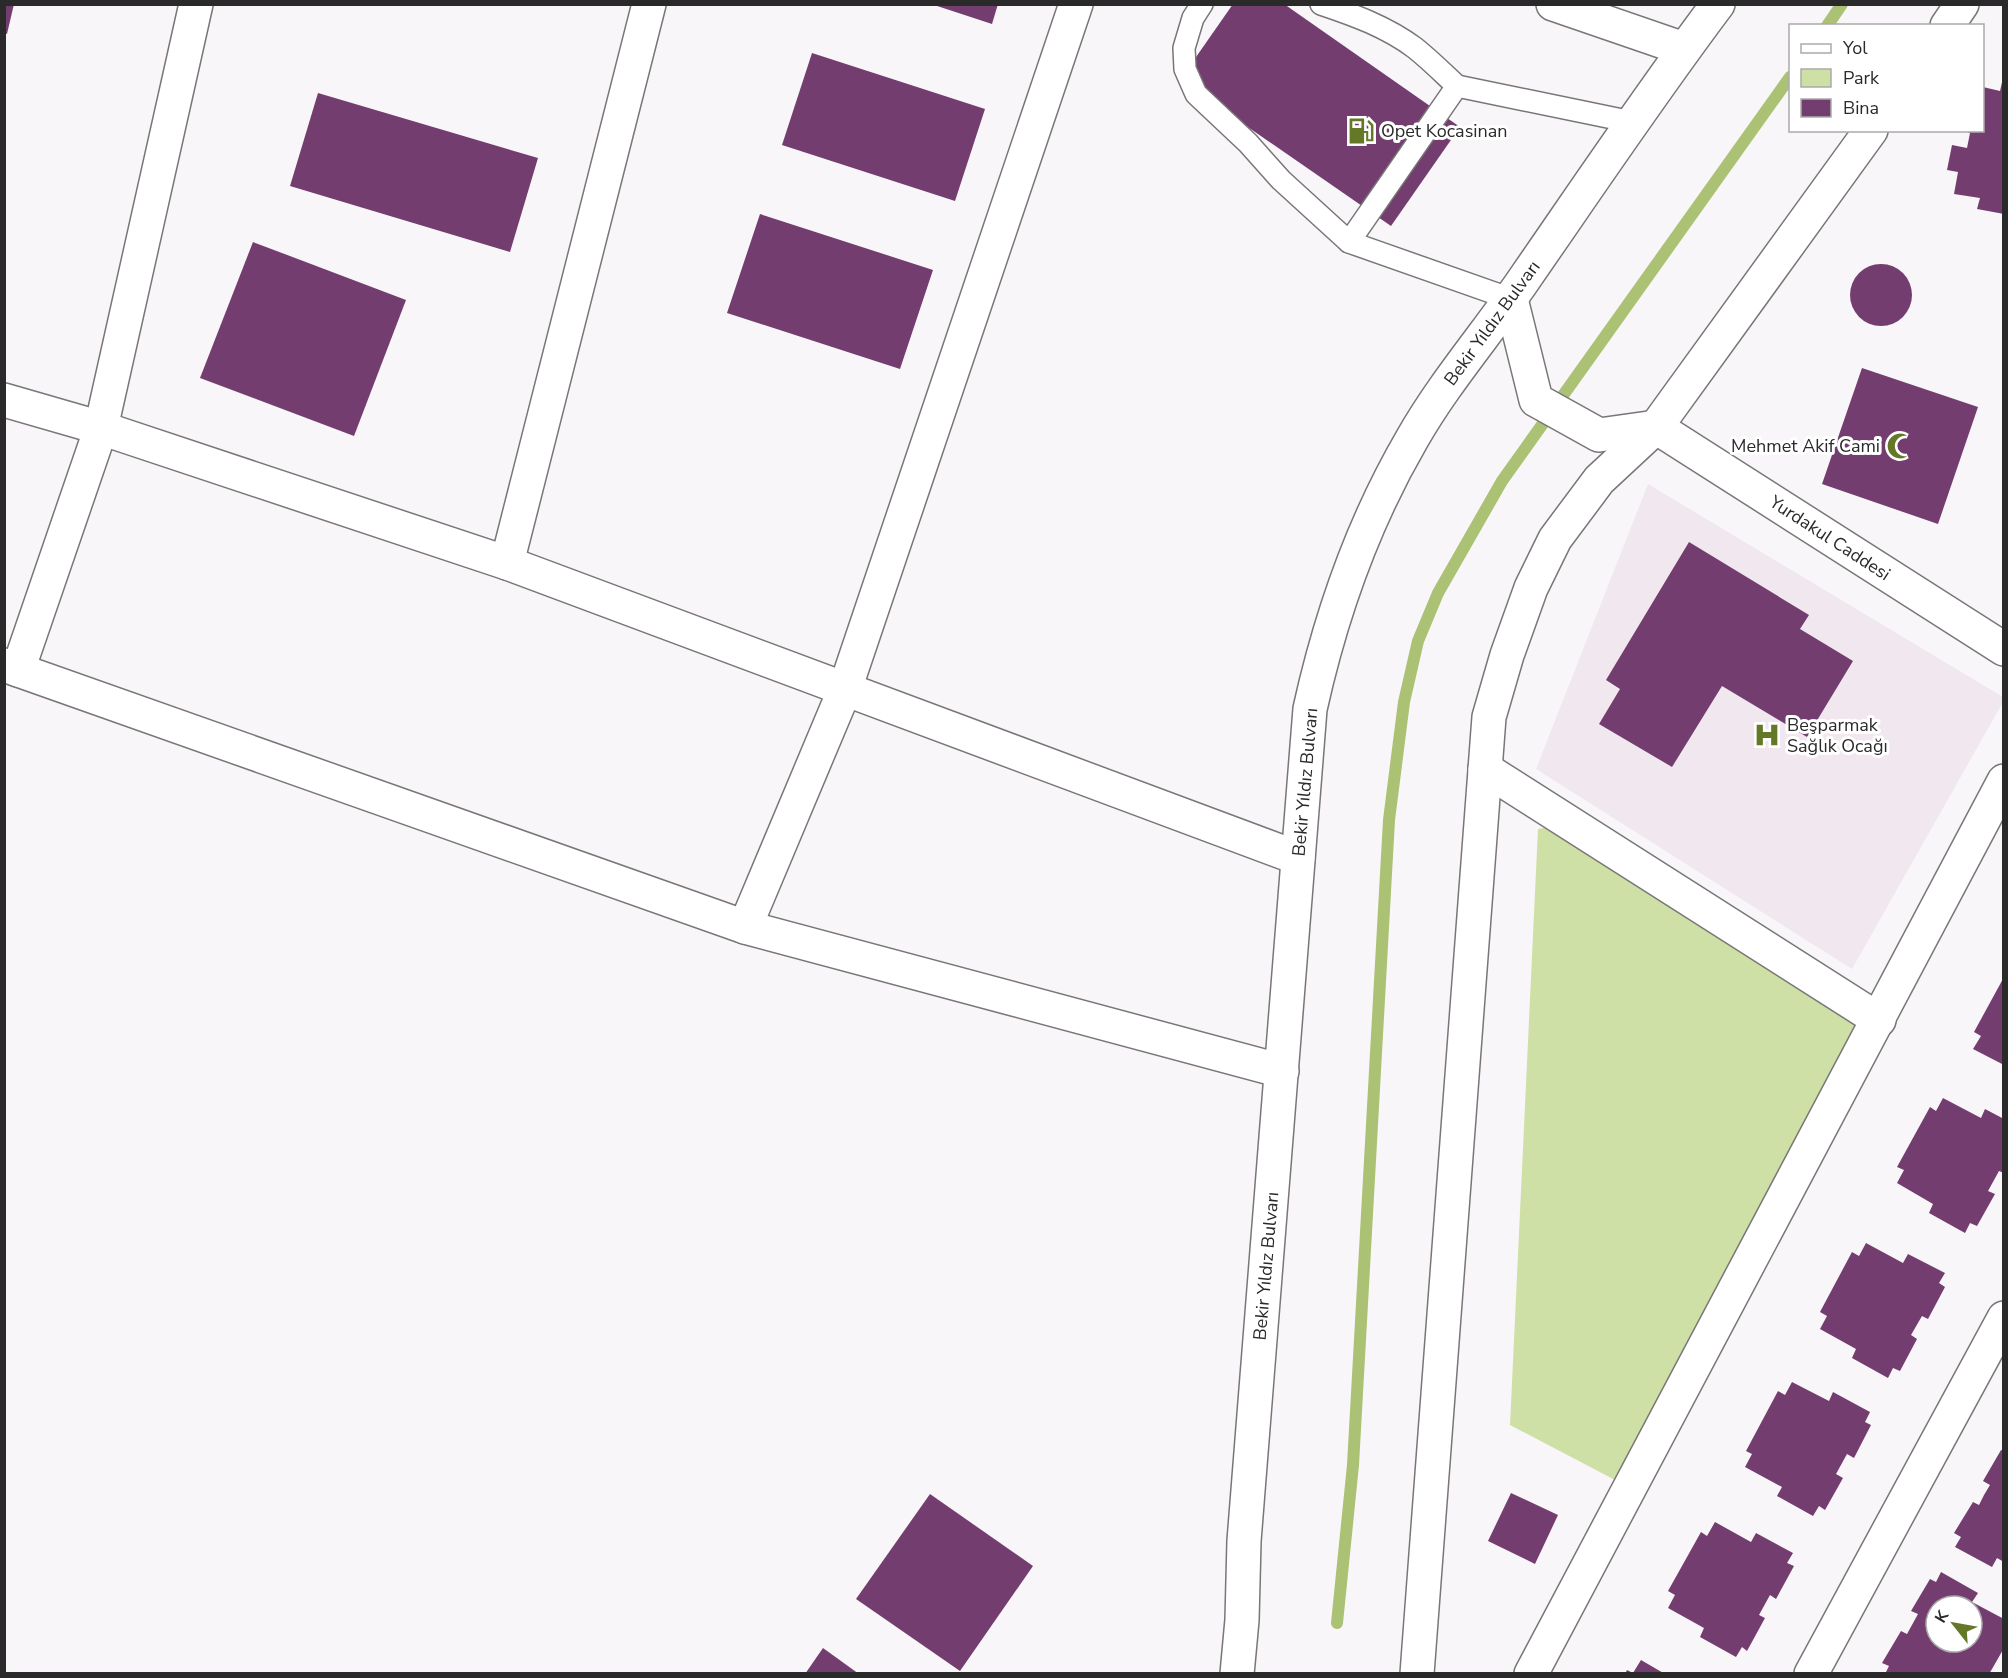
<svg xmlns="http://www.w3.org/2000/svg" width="2008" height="1678" viewBox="0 0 2008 1678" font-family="'Nunito Sans',sans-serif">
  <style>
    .built { fill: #f0e7ef }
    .green { fill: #cee0a5 }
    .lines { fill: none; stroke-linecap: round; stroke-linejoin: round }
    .stream { stroke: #abc174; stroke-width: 12 }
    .building { fill: #743d70; fill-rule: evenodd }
    .service-casing { stroke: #797678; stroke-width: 24 }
    .minor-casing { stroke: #797678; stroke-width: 36 }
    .tertiary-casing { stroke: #797678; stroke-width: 36 }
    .primary-casing { stroke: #797678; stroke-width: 36 }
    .service { stroke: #fff; stroke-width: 21 }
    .minor { stroke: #fff; stroke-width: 33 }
    .tertiary { stroke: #fff; stroke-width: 33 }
    .primary { stroke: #fff; stroke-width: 33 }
    .labels { text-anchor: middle; stroke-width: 6; stroke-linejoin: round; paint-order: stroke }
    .poi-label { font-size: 18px; fill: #2b2a2b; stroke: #fff; text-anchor: start }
    .street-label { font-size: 18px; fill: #2b2a2b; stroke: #fff }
  </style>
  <rect width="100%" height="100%" fill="#f9f6f9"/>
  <polygon class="built" points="1648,484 2003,697 2003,702 1852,969 1536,769"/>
  <polygon class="green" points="1570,823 1875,1015 1615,1480 1510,1425 1538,829"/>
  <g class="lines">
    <g class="stream">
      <polyline points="1827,26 1842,4"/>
      <polyline points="1337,1623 1353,1465 1389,820 1404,702 1418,641 1438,593 1502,481 1790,77"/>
    </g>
  </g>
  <g class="building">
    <polygon points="4,4 14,4 7,34 4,33"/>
    <polygon points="931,4 998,4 992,24"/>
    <polygon points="1233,4 1284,4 1460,127 1391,226 1180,80"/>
    <polygon points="812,53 985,109 955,201 782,145"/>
    <polygon points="2003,78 2004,78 2004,214 1977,209 1980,198 1954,194 1958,172 1947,170 1952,145 1967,148 1970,133 1962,130 1983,130 1983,87 2000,91"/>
    <polygon points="318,93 538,158 510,252 290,186"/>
    <polygon points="760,214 933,270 900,369 727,313"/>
    <polygon points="253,242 406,300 354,436 200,378"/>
    <circle cx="1881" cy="295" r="31"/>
    <polygon points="1862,368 1978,407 1938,524 1822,484"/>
    <polygon points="1689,542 1809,615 1800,629 1853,661 1807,737 1722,686 1672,767 1599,724 1620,689 1606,680"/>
    <polygon points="2004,977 2004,1065 1973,1049 1981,1036 1974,1032"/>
    <polygon points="1943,1098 1981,1118 1985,1109 2004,1119 2004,1173 1999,1171 1988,1191 1995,1194 1977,1226 1970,1223 1965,1233 1929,1213 1933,1204 1897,1183 1904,1170 1897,1167 1930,1107 1936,1111"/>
    <polygon points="1866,1243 1903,1263 1908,1254 1945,1273 1939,1283 1945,1287 1928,1319 1922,1316 1911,1335 1917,1339 1900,1371 1893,1368 1888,1378 1852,1358 1856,1349 1820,1329 1827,1316 1820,1312 1852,1252 1859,1256"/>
    <polygon points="1792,1382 1829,1401 1833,1392 1870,1412 1865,1422 1871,1425 1854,1458 1847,1454 1836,1474 1843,1478 1825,1510 1819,1506 1813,1516 1777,1496 1782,1487 1745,1467 1752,1454 1746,1451 1778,1391 1785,1395"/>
    <polygon points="2001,1450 2004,1451 2004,1562 1997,1558 1992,1567 1955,1547 1961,1537 1954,1533 1973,1502 1979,1505 1984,1495 1990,1485 1983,1481"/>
    <polygon points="1511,1493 1558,1515 1535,1564 1488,1541"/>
    <polygon points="930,1494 1033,1566 960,1671 856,1599"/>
    <polygon points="1715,1522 1751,1542 1756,1533 1793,1553 1787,1563 1794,1566 1776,1599 1770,1595 1759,1615 1765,1618 1747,1651 1742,1647 1736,1657 1700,1637 1704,1628 1668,1608 1675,1595 1668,1591 1701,1532 1707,1536"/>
    <path d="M1941 1572 1978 1593 1972 1602 2004 1619 2002 1635 2004 1636V1648L1992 1669 1989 1674H1885L1889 1666 1882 1663 1901 1631 1907 1634 1918 1614 1911 1611 1930 1579 1936 1582ZM1936 1606H1972V1642H1936Z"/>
    <polygon points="823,1648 859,1674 805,1674"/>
    <polygon points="1641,1660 1665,1674 1625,1674 1627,1670 1633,1673"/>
  </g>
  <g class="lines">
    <g class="service-casing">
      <g id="service">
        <polyline points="1202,4 1193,18 1184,48 1185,69 1196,94 1248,143 1281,180 1349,242"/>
        <path d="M1321 4C1354 15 1387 27 1415 48 1430 60 1443 73 1457 86"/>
        <polyline points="1511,299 1349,242 1457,86 1632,122"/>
      </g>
    </g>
    <g class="minor-casing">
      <g id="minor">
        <polyline points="1553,4 1684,49"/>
        <polyline points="4,400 101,428 507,563 1298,858"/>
        <polyline points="1656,427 2004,649"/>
        <polyline points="507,563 649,4"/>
        <polyline points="4,665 745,927 1282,1071"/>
        <polyline points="18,670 101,428 196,4"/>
        <polyline points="1485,769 1879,1020"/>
        <polyline points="745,927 845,689 1076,4"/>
        <polyline points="1531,1674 2004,781"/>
        <polyline points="1811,1674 2004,1318"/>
      </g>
    </g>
    <g class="tertiary-casing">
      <polyline id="tertiary" points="1511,299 1536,400 1599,435 1656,427"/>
    </g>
    <g class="primary-casing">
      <g id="primary">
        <polyline points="1947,26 1962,4"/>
        <path d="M1237 1674 1242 1620 1244 1541 1310 709C1331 614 1363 523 1412 439 1445 381 1490 330 1527 275 1590 184 1651 93 1718 4"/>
        <polyline points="1417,1674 1489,717 1507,655 1531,588 1555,539 1599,480 1656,427 1871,130"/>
      </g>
    </g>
    <use href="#service" class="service"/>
    <use href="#minor" class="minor"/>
    <use href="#tertiary" class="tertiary"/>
    <use href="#primary" class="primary"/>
  </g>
  <defs>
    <g id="fuel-bare" transform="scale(2.07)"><path d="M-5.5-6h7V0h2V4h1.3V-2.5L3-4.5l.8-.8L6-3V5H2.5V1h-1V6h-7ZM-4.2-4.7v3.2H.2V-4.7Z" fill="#647828" stroke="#fff" stroke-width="2.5" paint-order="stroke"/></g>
    <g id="mosque-bare" transform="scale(2.07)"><path d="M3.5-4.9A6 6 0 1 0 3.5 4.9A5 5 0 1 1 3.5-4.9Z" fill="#647828" stroke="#fff" stroke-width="2.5" paint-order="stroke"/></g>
    <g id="hospital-bare" transform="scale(2.07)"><path d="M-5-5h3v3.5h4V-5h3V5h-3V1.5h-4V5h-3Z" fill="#647828" stroke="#fff" stroke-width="2.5" paint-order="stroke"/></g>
  </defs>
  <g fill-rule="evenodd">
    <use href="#fuel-bare" x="1361" y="131"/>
    <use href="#mosque-bare" x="1900" y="446"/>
    <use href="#hospital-bare" x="1767" y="735"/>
  </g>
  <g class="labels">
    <g class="poi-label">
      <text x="1381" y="137">Opet Kocasinan</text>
      <text x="1880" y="452" text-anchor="end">Mehmet Akif Cami</text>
      <text x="1787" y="731">Beşparmak<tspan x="1787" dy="21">Sağlık Ocağı</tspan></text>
    </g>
    <g class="street-label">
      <text transform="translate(1492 323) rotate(-54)" y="6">Bekir Yıldız Bulvarı</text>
      <text transform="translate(1830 538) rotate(33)" y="6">Yurdakul Caddesi</text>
      <text transform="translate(1305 782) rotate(-85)" y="6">Bekir Yıldız Bulvarı</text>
      <text transform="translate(1266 1266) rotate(-85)" y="6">Bekir Yıldız Bulvarı</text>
    </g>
  </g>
  <rect width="2008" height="1678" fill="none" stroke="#2b2a2b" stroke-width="12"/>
  <rect x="1789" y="24" width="195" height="108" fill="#ffffff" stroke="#aaaaaa" stroke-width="1.5"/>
  <rect x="1801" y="44" width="30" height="9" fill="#ffffff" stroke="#aaaaaa" stroke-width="1.5"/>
  <text x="1843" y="54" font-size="18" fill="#2b2a2b">Yol</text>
  <rect x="1801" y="69" width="30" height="18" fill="#cee0a5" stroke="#aaaaaa" stroke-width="1.5"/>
  <text x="1843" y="84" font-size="18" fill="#2b2a2b">Park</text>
  <rect x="1801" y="99" width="30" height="18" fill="#743d70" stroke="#aaaaaa" stroke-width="1.5"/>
  <text x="1843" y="114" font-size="18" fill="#2b2a2b">Bina</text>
  <g transform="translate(1954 1624) rotate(301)"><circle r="28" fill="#ffffff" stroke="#aaaaaa" stroke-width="1.5"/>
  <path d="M0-4.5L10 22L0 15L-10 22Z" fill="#647828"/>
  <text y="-9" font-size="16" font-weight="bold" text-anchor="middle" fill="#2b2a2b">K</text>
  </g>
</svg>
